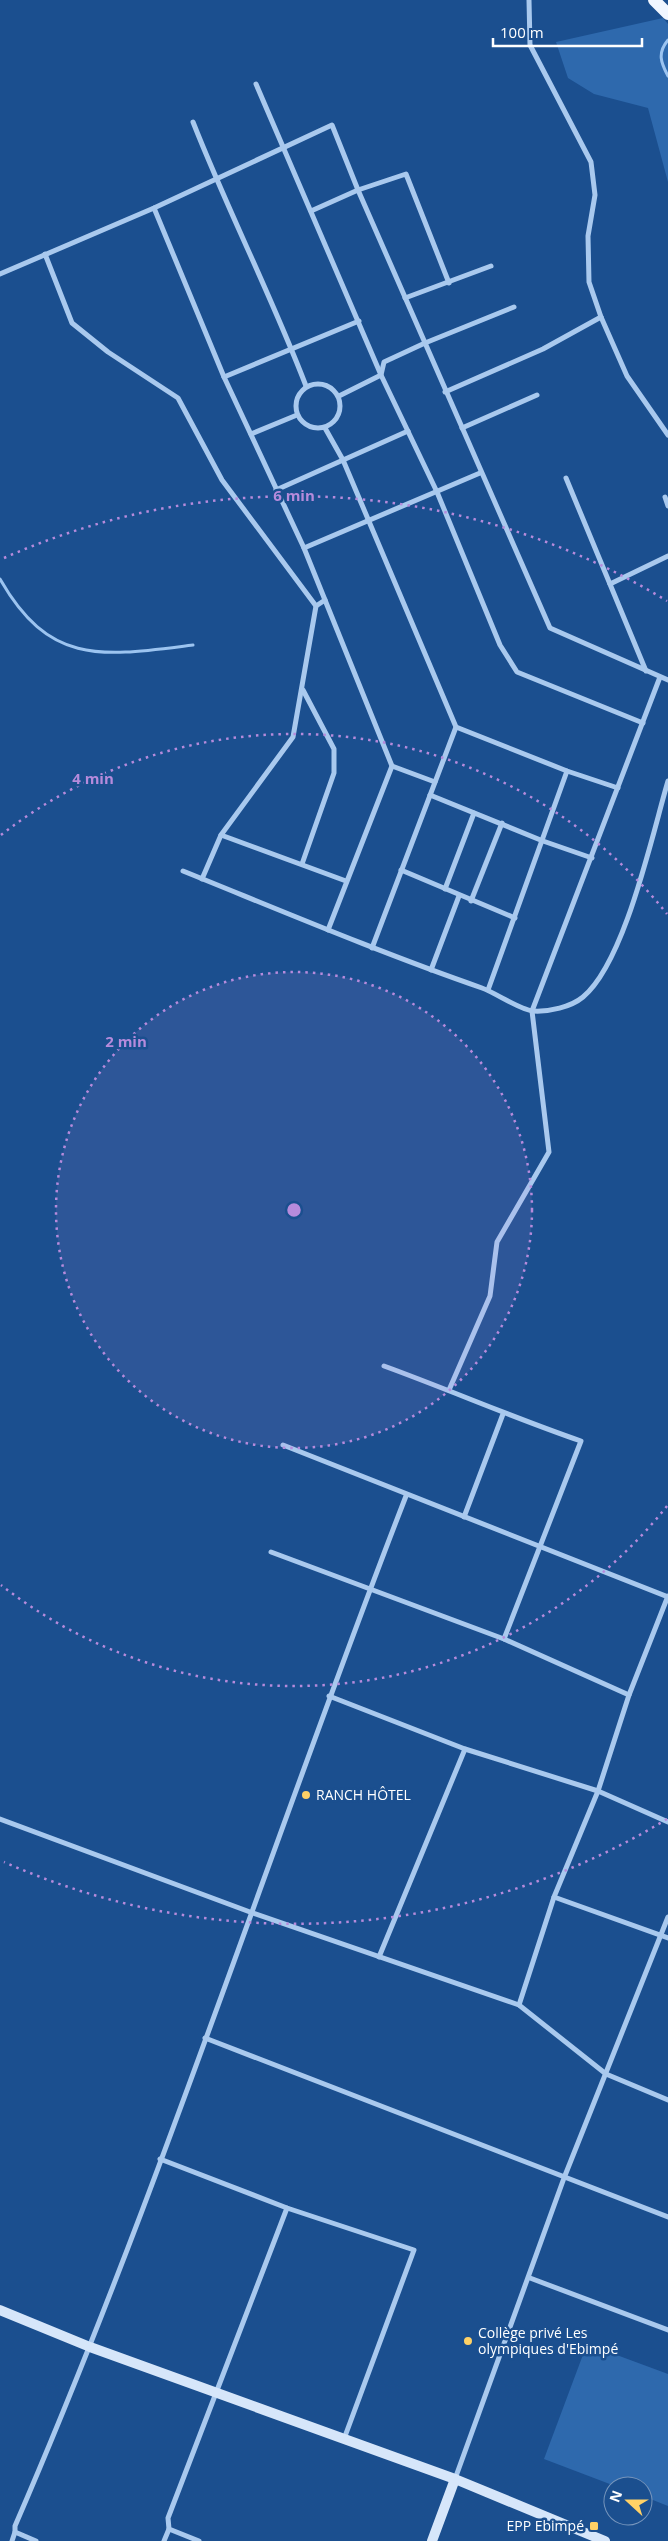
<svg xmlns="http://www.w3.org/2000/svg" width="668" height="2541" viewBox="0 0 668 2541" font-family="'Open Sans',sans-serif">
  <style>
    .green { fill: #2e69ad }
    .lines { fill: none; stroke-linecap: round; stroke-linejoin: round }
    .stream { stroke: #9cc4f0; stroke-width: 3 }
    .street { stroke: #a9c9ee; stroke-width: 5 }
    .secondary { stroke: #d6e6fa; stroke-width: 10 }
    .primary { stroke: #f0f6ff; stroke-width: 12 }
    .ring { fill: none; stroke: #b68bdc; stroke-width: 2.5; stroke-dasharray: 2.5 5 }
    .poi-dot { fill: #ffd166; stroke: #1b4f8f; stroke-width: 2 }
    .labels { text-anchor: middle; stroke-width: 5; stroke-linejoin: round; paint-order: stroke }
    .poi-label { font-size: 14px; fill: #fff; stroke: #1b4f8f; text-anchor: start }
    .centre { fill: #b68bdc; stroke: #1b4f8f; stroke-width: 2.5 }
    .ring-label { font-size: 15px; text-anchor: middle; font-weight: bold; fill: #b68bdc; stroke: #1b4f8f; stroke-width: 5; stroke-linejoin: round; paint-order: stroke }
  </style>
  <rect width="100%" height="100%" fill="#1b4f8f"/>
  <g class="green">
    <polygon points="663,18 668,24 668,182 648,108 594,94 568,78 556,42"/>
    <polygon points="587,2344 668,2374 668,2506 643,2496 643,2486 615,2486 544,2459"/>
  </g>
  <g class="lines">
    <g class="stream">
      <path d="M668 40C657 53 661 63 668 76"/>
      <path d="M0 579C50 667 104 656 193 645"/>
    </g>
    <g class="street">
      <polyline points="529,0 530,45 591,162 595,195 588,236 589,282 601,317 627,376 668,435"/>
      <polyline points="256,84 381,375 437,492 500,645 517,672 643,723"/>
      <path d="M193 122C228 211 272 297 306 386"/>
      <polyline points="154,208 224,377 304,548 325,600"/>
      <polyline points="311,211 358,190 406,174 449,283"/>
      <polyline points="45,254 72,323 108,352 178,398 222,480 316,606 293,737 221,835 202,879"/>
      <polyline points="0,274 154,208 332,125 358,190 550,628 668,680"/>
      <polyline points="405,298 491,266"/>
      <polyline points="224,377 359,321"/>
      <circle cx="318" cy="406" r="22"/>
      <polyline points="445,392 543,349 601,317"/>
      <polyline points="339,396 381,375 384,362 425,343 514,307"/>
      <polyline points="325,428 343,460 456,727 372,948"/>
      <polyline points="462,428 537,395"/>
      <polyline points="251,434 297,415"/>
      <polyline points="566,478 646,671"/>
      <polyline points="276,490 408,431"/>
      <polyline points="665,497 668,506"/>
      <polyline points="304,548 480,473"/>
      <polyline points="610,584 668,556"/>
      <polyline points="316,606 325,600 392,766 328,930"/>
      <polyline points="456,727 567,771 618,788"/>
      <polyline points="392,766 435,782"/>
      <polyline points="430,795 543,841 592,858"/>
      <polyline points="221,835 346,881"/>
      <polyline points="302,864 334,773 334,749 303,690"/>
      <polyline points="401,870 515,918"/>
      <path d="M183 871C282 911 381 953 482 988 496 993 520 1010 533 1011 549 1012 571 1007 583 997 625 962 652 835 668 781"/>
      <polyline points="445,889 474,813"/>
      <polyline points="471,901 502,823"/>
      <polyline points="431,970 459,896"/>
      <polyline points="488,990 567,771"/>
      <path d="M384 1366C450 1390 514 1418 581 1441L504 1639"/>
      <polyline points="449,1390 490,1296 497,1242 549,1152 532,1011 660,677"/>
      <polyline points="283,1445 668,1597"/>
      <polyline points="464,1517 503,1414"/>
      <polyline points="271,1552 504,1639 629,1695"/>
      <polyline points="329,1696 465,1749 598,1791 668,1822"/>
      <polyline points="0,1819 250,1912 519,2005 606,2074 668,2100"/>
      <polyline points="554,1897 668,1938"/>
      <polyline points="379,1957 465,1749"/>
      <polyline points="519,2005 554,1897 598,1791 629,1695 668,1596"/>
      <polyline points="205,2038 668,2217"/>
      <polyline points="160,2159 287,2208 414,2250 344,2439"/>
      <polyline points="530,2278 668,2330"/>
      <polyline points="455,2479 564,2178 668,1917"/>
      <polyline points="12,2541 15,2532"/>
      <path d="M36 2541 15 2532V2526C161 2189 273 1838 406 1496"/>
      <polyline points="164,2541 169,2529"/>
      <polyline points="199,2541 169,2529 168,2518 287,2208"/>
    </g>
    <g class="secondary">
      <polyline points="0,2310 90,2347 455,2479 605,2541"/>
      <polyline points="432,2541 455,2479"/>
    </g>
    <polyline class="primary" points="654,0 668,14"/>
  </g>
  <circle cx="294" cy="1210" r="238" fill="#b68bdc" fill-opacity=".12"/>
  <g class="ring">
    <circle cx="294" cy="1210" r="238"/>
    <path d="M667 1506A476 476 0 0 1 1 1585M1 835A476 476 0 0 1 667 914"/>
    <path d="M667 1819A714 714 0 0 1 4 1862M4 558A714 714 0 0 1 667 601"/>
  </g>
  <g class="poi-dot">
    <circle cx="306" cy="1795" r="5"/>
    <circle cx="468" cy="2341" r="5"/>
    <rect x="589" y="2521" width="10" height="10" rx="2.5"/>
  </g>
  <g class="labels">
    <g class="poi-label">
      <text x="316" y="1800">RANCH HÔTEL</text>
      <text x="478" y="2338">Collège privé Les<tspan x="478" dy="16">olympiques d'Ebimpé</tspan></text>
      <text x="584" y="2531" text-anchor="end">EPP Ebimpé</text>
    </g>
  </g>
  <circle cx="294" cy="1210" r="8" class="centre"/>
  <g class="ring-label">
    <text x="294" y="501">6 min</text>
    <text x="93" y="784">4 min</text>
    <text x="126" y="1047">2 min</text>
  </g>
  <g transform="translate(628 2501) rotate(291)"><circle r="24" fill="#1b4f8f" stroke="#7695bc"/>
  <path d="M0-4L9 19L0 12L-9 19Z" fill="#ffd166"/>
  <text y="-8" font-size="14" font-weight="bold" text-anchor="middle" fill="#ffffff">N</text>
  </g>
  <path d="M493 38v8h149v-8" fill="none" stroke="#ffffff" stroke-width="2.5"/>
  <text x="500" y="38" font-size="15" fill="#ffffff" stroke="#1b4f8f" stroke-width="4" paint-order="stroke">100 m</text>
</svg>
